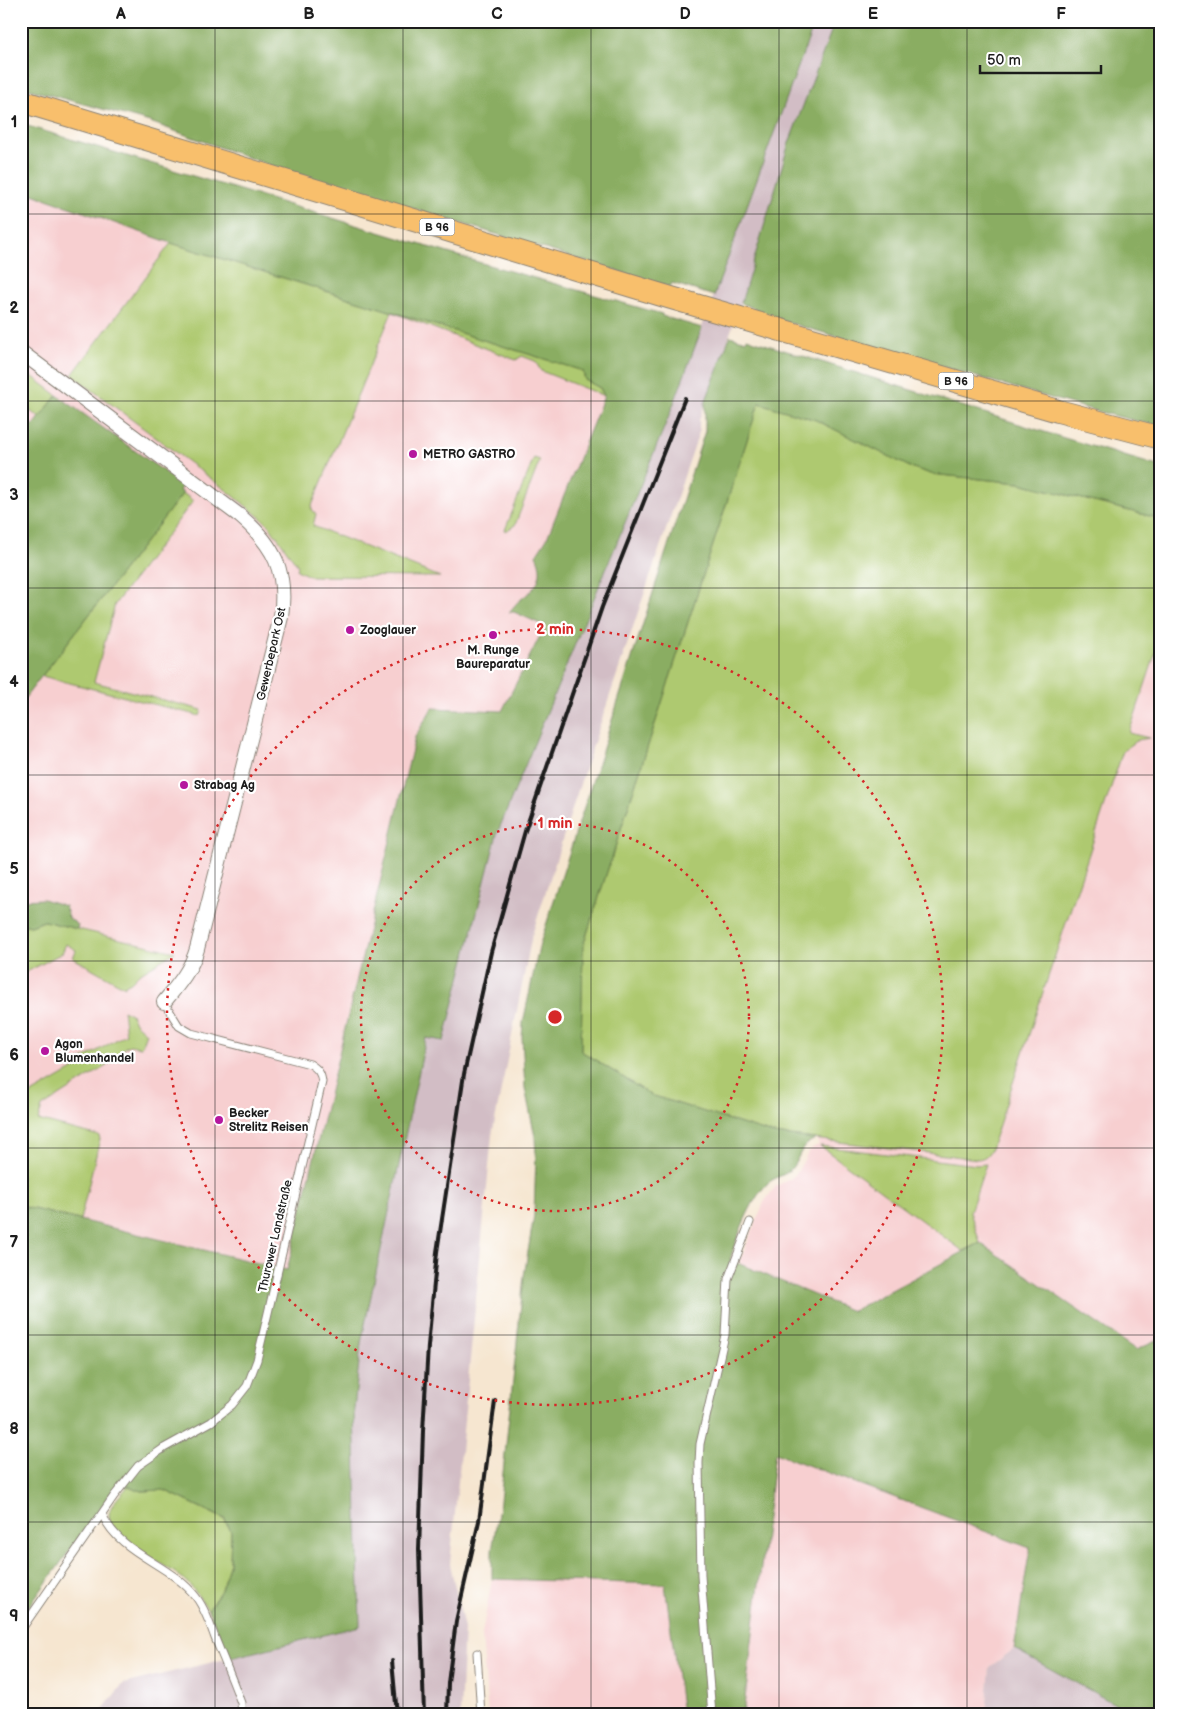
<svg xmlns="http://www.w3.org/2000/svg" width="1182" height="1736" viewBox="0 0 1182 1736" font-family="'Balsamiq Sans',sans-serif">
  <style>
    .built { fill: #f7cfd0 }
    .industrial { fill: #d2bdc5 }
    .green { fill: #aec96f; stroke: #657246 }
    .forest { fill: #8aad62; stroke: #53643f }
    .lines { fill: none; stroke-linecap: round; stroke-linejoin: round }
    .service-casing { stroke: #898176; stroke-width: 9 }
    .minor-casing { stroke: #898176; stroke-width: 16 }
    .primary-casing { stroke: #898176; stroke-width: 24 }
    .service { stroke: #fff; stroke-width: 7 }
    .minor { stroke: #fff; stroke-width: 14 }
    .primary { stroke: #f8bf6c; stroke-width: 22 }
    .rail { stroke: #1c1c1c; stroke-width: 4 }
    .grid { fill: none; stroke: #1c1c1c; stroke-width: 1; stroke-opacity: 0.55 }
    .ring { fill: none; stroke: #d62828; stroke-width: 2.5; stroke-dasharray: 2.5 5 }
    .poi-dot { fill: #b5179e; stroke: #fff; stroke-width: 2 }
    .labels { text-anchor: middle; stroke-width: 4.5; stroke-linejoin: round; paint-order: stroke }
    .shield { fill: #fff; stroke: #606060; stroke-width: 1 }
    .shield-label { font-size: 11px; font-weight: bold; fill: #1c1c1c }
    .poi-label { font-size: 12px; font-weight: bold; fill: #1c1c1c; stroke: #fff; text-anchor: start }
    .street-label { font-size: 12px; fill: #1c1c1c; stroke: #fff }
    .centre { fill: #d62828; stroke: #fff; stroke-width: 2.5 }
    .ring-label { font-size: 15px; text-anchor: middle; font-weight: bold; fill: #d62828; stroke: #fff; stroke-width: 4.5; stroke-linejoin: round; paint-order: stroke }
    .neatline { fill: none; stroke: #1c1c1c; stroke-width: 2 }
    .grid-label { font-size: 16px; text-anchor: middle; font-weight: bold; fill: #1c1c1c }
  </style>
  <rect width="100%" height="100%" fill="#fff"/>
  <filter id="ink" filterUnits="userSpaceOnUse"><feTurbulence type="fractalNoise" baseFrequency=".02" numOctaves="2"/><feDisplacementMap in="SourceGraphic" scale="10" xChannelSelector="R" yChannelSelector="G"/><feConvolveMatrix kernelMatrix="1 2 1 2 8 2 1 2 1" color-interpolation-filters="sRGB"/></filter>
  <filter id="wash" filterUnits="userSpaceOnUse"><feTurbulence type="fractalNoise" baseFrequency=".0096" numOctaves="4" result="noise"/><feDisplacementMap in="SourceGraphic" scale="20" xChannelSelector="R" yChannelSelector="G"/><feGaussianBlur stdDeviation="1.12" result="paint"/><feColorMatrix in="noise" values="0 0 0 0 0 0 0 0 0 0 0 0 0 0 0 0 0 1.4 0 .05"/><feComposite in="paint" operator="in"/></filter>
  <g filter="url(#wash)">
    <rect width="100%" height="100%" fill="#f6e6d0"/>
    <g class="built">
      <polygon points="21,190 171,243 641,390 541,565 541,574 537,584 529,594 521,598 510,612 514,612 546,626 502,712 433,708 415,737 287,1270 21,1206 21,703 183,494 57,395 34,425 21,426"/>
      <polygon points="1161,519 1161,1339 1136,1350 980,1243 970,1212 986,1164 977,1165 821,1146 963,1251 852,1311 739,1263 764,1202 776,1186 790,1179 796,1174 809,1151 814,1147 819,1145 816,1139 773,1134"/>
      <polygon points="774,1453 1030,1548 1014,1649 990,1667 986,1715 743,1715"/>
      <polygon points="492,1579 665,1584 682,1715 488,1715 482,1634"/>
    </g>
    <g class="industrial">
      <polygon points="815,21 835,21 789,143 741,303 699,420 699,432 581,781 532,935 492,1135 450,1564 464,1628 460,1715 98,1715 123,1684 360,1626 354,1409 361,1343 426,1037 444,1040 497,834 671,411"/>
      <polygon points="1014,1649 1135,1715 986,1715 990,1667"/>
    </g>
    <g class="green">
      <polygon points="171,243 583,371 585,380 600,388 604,396 541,371 535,361 522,356 516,360 392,312 311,508 316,514 313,526 440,577 309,576 297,570 298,566 268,524 230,493 72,375"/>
      <polygon points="21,368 57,395 40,417 21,406"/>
      <path d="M759 403 816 420 910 467 931 474 1020 483 1161 519V599L1155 617 1161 618V637L1129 733 1149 738 1138 740 1123 751 991 1149C988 1155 985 1158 978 1159L773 1134 651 1095 581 1051 583 946Z"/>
      <polygon points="534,458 540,460 515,525 506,531 505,530"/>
      <polygon points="183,493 193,501 115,604 94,682 202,710 200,716 42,676"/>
      <polygon points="44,921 175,952 139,974 131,982 125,985 125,987 73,958 76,950 66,944 62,953 21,975 21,924 31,926"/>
      <polygon points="123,1010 131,1014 135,1023 146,1033 141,1047 130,1045 124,1048 122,1056 42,1107 38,1120 99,1136 100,1139 80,1220 21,1206 21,1100 78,1067 76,1063 126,1034"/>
      <polygon points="820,1146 977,1165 986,1164 970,1212 980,1243 963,1251"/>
      <path d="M128 1486 142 1491 164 1490 224 1519 231 1531 230 1563 221 1590 208 1610C200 1598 193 1587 181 1577 166 1565 108 1537 109 1515 109 1505 122 1494 128 1486Z"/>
    </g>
    <g class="forest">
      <polygon points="21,21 815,21 714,296 672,283 670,287 266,164 150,122 21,87"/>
      <polygon points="835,21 1161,21 1161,427 1096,411 755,313 756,309 741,303 789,143"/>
      <path d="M21 124 478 262 662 314V316L702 328 671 411 497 834 444 1041 426 1038 361 1343 354 1409 360 1626 230 1658 208 1610 221 1590 230 1563 231 1531 225 1519 164 1490 142 1491 128 1486H116L21 1618V1206L287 1270 415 737 432 708 502 711 545 626 514 612H509C513 608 516 603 520 600 523 597 527 595 530 592 541 581 543 569 536 555L547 538 604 396 600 388 585 380 583 371 171 243 21 190Z"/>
      <path d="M730 336 746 341 747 338 755 341 1051 434 1161 467V519L1020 483 931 474 910 467 816 420 759 403 583 946 581 1051 651 1095 773 1134 816 1139C799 1145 801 1158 790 1170 784 1176 774 1177 767 1184 750 1201 737 1237 730 1260L852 1311 980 1243 1136 1350 1161 1339V1715H1135L1014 1649 1030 1548 775 1453 743 1715H682L665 1584 492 1579V1551L500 1501 524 1276 534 1215 536 1155 535 1137 525 1088 522 1038 523 1023 539 947 705 431V403Z"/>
      <polygon points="57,395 183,485 179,490 183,493 21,703 21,426 34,425"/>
      <polygon points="43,899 65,906 69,918 78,925 77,929 44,921 31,926 21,924 21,900"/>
    </g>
  </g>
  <g filter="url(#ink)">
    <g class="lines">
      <g class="service-casing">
        <g id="service">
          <path d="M102 1514C120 1555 170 1563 196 1597 205 1609 210 1624 215 1638 224 1660 233 1681 241 1703L242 1715"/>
          <path d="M21 1630 114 1496 138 1466 164 1448 211 1422 232 1405 247 1386 257 1360 322 1082C321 1073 318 1069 310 1064L191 1033 179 1026 164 1002"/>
          <polyline points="477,1653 481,1715"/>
          <polyline points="712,1715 701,1576 699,1463 700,1444 725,1335 728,1279 750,1222"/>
        </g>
      </g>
      <g class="minor-casing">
        <path id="minor" d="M21 352 240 516C275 546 287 571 281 617L197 949C191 970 178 985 164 1002"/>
      </g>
      <g class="primary-casing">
        <polyline id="primary" points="21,101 668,297 1058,411 1161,438"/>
      </g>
      <use href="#service" class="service"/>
      <use href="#minor" class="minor"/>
      <use href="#primary" class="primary"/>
      <g class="rail">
        <polyline points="392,1661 397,1715"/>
        <polyline points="424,1715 419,1550 423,1431 428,1346 437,1252 464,1074 491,952 525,831 602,607 685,398"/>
        <polyline points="447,1715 448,1683 456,1621 479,1521 495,1401"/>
      </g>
    </g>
  </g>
  <path class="grid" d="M215 21V1715M403 21V1715M591 21V1715M779 21V1715M967 21V1715M21 214H1161M21 401H1161M21 588H1161M21 775H1161M21 961H1161M21 1148H1161M21 1335H1161M21 1522H1161"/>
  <g class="ring">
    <circle cx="555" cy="1017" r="194"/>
    <circle cx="555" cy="1017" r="388"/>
  </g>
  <g class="poi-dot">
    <circle cx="413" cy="454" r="5"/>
    <circle cx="350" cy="630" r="5"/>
    <circle cx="493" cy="635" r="5"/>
    <circle cx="184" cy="785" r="5"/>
    <circle cx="45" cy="1051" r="5"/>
    <circle cx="219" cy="1120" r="5"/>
  </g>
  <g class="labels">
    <g class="shield">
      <rect x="419.5" y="218.5" width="35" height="17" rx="4"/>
      <rect x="938.5" y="372.5" width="35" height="17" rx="4"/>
    </g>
    <g class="shield-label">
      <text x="437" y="231">B 96</text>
      <text x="956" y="385">B 96</text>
    </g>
    <g class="poi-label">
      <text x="423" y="458">METRO GASTRO</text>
      <text x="360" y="634">Zooglauer</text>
      <text x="493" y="654" text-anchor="middle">M. Runge<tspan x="493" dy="14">Baureparatur</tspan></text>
      <text x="194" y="789">Strabag Ag</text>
      <text x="55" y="1048">Agon<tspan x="55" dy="14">Blumenhandel</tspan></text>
      <text x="229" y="1117">Becker<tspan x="229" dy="14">Strelitz Reisen</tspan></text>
    </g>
    <g class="street-label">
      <text transform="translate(271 654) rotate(-77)" y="4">Gewerbepark Ost</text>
      <text transform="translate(275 1236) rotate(-77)" y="4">Thurower Landstraße</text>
    </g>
  </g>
  <circle cx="555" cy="1017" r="8" class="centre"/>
  <g class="ring-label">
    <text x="555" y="634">2 min</text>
    <text x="555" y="828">1 min</text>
  </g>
  <rect width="1182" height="1736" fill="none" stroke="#fff" stroke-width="55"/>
  <path d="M980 65v8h121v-8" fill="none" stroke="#1c1c1c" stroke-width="2.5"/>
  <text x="987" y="65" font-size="15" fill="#1c1c1c" stroke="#ffffff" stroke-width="4" paint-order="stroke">50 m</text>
  <rect x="28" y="28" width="1126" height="1680" class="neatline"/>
  <g class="grid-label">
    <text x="121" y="19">A</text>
    <text x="309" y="19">B</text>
    <text x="497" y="19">C</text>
    <text x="685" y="19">D</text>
    <text x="873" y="19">E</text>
    <text x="1061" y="19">F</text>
    <text x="14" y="127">1</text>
    <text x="14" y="313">2</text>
    <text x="14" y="500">3</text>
    <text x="14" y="687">4</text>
    <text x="14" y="874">5</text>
    <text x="14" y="1060">6</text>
    <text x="14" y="1247">7</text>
    <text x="14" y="1434">8</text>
    <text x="14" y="1621">9</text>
  </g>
</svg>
